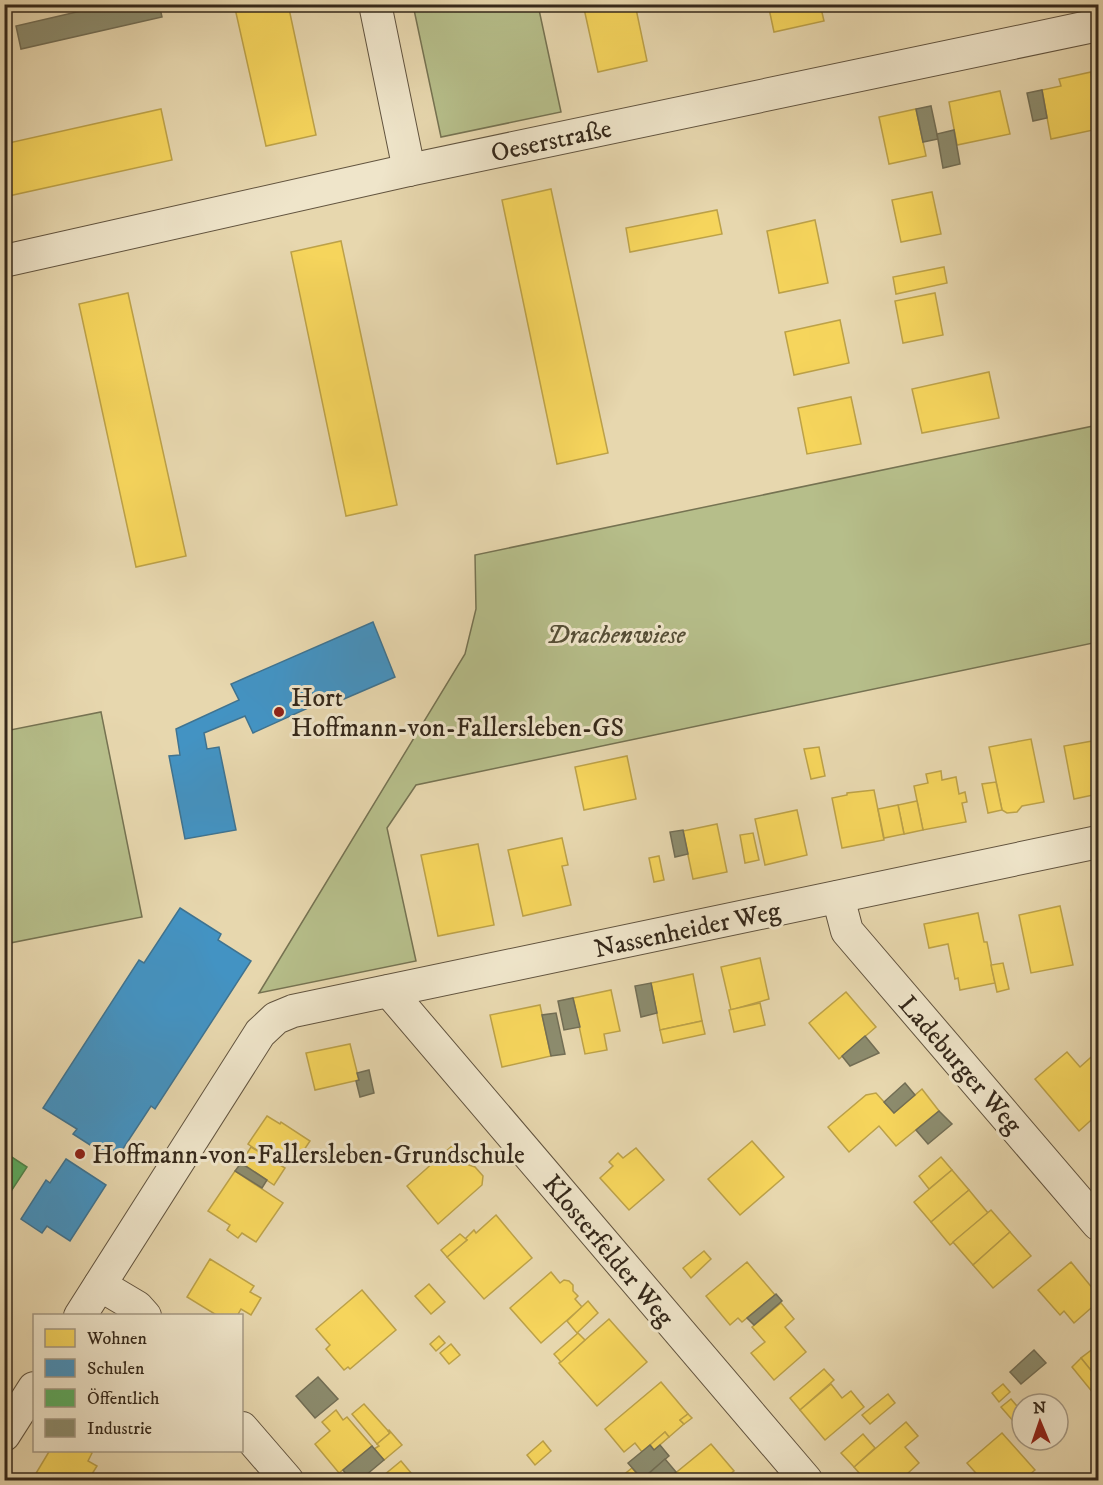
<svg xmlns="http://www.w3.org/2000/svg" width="1103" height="1485" viewBox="0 0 1103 1485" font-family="'IM FELL DW Pica',serif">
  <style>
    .green { fill: #b6be8a; stroke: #767352; stroke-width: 1.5 }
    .homes { fill: #f6d55c; stroke: #bca148; stroke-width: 1.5 }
    .schools { fill: #4393c3; stroke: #3f7390; stroke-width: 1.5 }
    .public { fill: #5aae61; stroke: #4f864c; stroke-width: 1.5 }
    .industry { fill: #8c8c6e; stroke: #726e55; stroke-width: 1.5 }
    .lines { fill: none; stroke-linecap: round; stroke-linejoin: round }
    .street-casing { stroke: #62543f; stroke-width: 34 }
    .street { stroke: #efe5ca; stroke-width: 32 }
    .poi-dot { fill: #8f2418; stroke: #efe5ca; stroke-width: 2 }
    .labels { text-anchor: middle; stroke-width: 6; stroke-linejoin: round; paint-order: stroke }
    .street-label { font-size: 26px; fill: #35281a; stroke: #efe5ca }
    .park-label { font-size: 26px; font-style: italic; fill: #554e36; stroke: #efe5ca }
    .poi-label { font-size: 26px; fill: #35281a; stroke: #efe5ca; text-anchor: start }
  </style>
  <rect width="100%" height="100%" fill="#e7d7ae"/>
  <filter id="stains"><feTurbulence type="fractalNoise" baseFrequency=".00333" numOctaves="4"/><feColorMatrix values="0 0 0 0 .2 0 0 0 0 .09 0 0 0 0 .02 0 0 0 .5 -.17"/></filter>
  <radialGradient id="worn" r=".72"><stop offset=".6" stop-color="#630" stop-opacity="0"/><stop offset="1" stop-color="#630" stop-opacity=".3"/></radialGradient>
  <g class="green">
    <polygon points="413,5 538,5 561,112 441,137"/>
    <polygon points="1098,425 1098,642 416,785 387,828 416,961 259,993 465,654 476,609 475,555"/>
    <polygon points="101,712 142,917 5,944 5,731"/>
  </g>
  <g class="homes">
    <polygon points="234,4 288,4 316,135 266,146"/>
    <polygon points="583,4 635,4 647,61 598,72"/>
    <polygon points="768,4 820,4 824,21 774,32"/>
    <polygon points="1091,72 1092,79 1098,78 1098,129 1051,139 1042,90 1061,86 1059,79"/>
    <polygon points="1000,91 1010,134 957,145 949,102"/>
    <polygon points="161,109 172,160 4,197 4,144"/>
    <polygon points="916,109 926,156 889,164 879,117"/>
    <polygon points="551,189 608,453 557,464 502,200"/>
    <polygon points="932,192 941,234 901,242 892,200"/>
    <polygon points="717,210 722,234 630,252 626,228"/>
    <polygon points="815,220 828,283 779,293 767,231"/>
    <polygon points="341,241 397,505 346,516 291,252"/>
    <polygon points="944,267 947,283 896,294 893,277"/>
    <polygon points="128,293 186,556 136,567 79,304"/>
    <polygon points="935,293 943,335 903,343 895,301"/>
    <polygon points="840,320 849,363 794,375 785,332"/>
    <polygon points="989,372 999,418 922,433 912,389"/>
    <polygon points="851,397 861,444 807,454 798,408"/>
    <polygon points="1031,739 1044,802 1022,806 1017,812 1007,813 1002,810 989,747"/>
    <polygon points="1098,740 1098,794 1074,799 1064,746"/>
    <polygon points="819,747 825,776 811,779 804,749"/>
    <polygon points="627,756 636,799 584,810 575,767"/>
    <polygon points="941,771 942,780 956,777 959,794 965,792 967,802 962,803 966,822 923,830 914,786 928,783 926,774"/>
    <polygon points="996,782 1002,810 988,813 982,784"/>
    <polygon points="874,790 884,840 842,848 832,798 847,795 847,793"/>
    <polygon points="917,801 923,830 904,834 898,805"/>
    <polygon points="898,805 904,834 884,838 878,809"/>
    <polygon points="797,810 807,855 765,865 755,819"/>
    <polygon points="717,824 727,872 693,879 683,831"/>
    <polygon points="753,833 759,860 745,863 740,835"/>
    <polygon points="562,838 568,865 562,866 571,905 523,916 508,850"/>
    <polygon points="478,844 494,925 438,936 421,855"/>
    <polygon points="659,856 664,880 654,882 649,858"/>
    <polygon points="1098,888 1098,923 1091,890"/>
    <polygon points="1060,906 1073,965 1031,973 1019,915"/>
    <polygon points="978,913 984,942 987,942 995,983 960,990 958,978 955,979 948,944 929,948 924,924"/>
    <polygon points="760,958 769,999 731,1010 721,967"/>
    <polygon points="1003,963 1009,989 997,992 991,965"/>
    <polygon points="693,974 702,1021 660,1030 651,983"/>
    <polygon points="611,990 620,1031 604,1034 607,1050 585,1054 573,998"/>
    <polygon points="846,992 876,1027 839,1059 809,1023"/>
    <polygon points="760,1003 765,1025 734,1032 729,1010"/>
    <polygon points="540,1005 551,1056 502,1067 490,1015"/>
    <polygon points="702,1021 705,1034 663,1043 660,1030"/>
    <polygon points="350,1044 359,1080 315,1090 306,1053"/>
    <polygon points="1098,1051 1098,1114 1079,1131 1035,1079 1067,1052 1080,1067"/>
    <polygon points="922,1089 939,1111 896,1146 879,1126 849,1152 828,1127 866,1095 876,1093 894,1113"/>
    <polygon points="267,1116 280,1124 281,1122 310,1141 300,1156 292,1151 281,1167 248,1144"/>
    <polygon points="752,1141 784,1177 740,1215 708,1179"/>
    <polygon points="453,1145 469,1165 475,1167 483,1176 482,1185 438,1224 407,1186"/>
    <polygon points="251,1147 285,1168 274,1185 241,1163"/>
    <polygon points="636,1148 664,1180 629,1210 600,1178 613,1166 609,1162 618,1153 623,1158"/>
    <polygon points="941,1157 952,1170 929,1189 919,1176"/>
    <polygon points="952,1170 969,1190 931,1222 914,1202"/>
    <polygon points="235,1171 283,1203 256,1242 242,1233 238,1238 227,1230 230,1225 208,1211"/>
    <polygon points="969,1190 988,1213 950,1245 931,1222"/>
    <polygon points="991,1210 1010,1232 973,1265 953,1242"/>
    <polygon points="496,1215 532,1258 484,1299 447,1257 467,1240 465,1239 474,1230 476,1233"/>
    <polygon points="1010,1232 1031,1256 993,1288 973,1265"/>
    <polygon points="460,1234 467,1240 447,1257 441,1250"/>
    <polygon points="704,1251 711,1259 691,1278 683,1268"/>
    <polygon points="210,1259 254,1286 250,1292 261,1298 251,1315 241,1309 237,1316 218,1316 187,1297"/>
    <polygon points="747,1262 775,1295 742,1322 738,1318 730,1325 706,1296"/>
    <polygon points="1071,1262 1098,1295 1098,1302 1074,1323 1064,1311 1060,1315 1038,1290"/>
    <polygon points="551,1272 560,1283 564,1280 569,1281 573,1285 573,1291 578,1296 575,1299 582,1307 541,1343 510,1308"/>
    <polygon points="429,1284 445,1302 431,1314 415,1296"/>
    <polygon points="362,1290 396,1330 350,1369 348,1367 344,1370 326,1349 330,1345 316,1329"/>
    <polygon points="588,1301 598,1313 577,1333 567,1321"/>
    <polygon points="781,1303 794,1319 785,1327 806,1352 774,1380 751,1353 765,1342 752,1327"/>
    <polygon points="609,1319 647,1362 597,1406 559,1363"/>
    <polygon points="578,1333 585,1340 561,1362 554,1354"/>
    <polygon points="439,1336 445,1343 436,1351 430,1344"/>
    <polygon points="451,1344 460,1355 449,1364 440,1353"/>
    <polygon points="1098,1345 1098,1344 1098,1387 1094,1382 1098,1379 1081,1358"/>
    <polygon points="1081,1358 1098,1379 1094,1382 1098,1387 1098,1399 1072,1367"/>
    <polygon points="824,1369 834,1380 800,1410 790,1398"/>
    <polygon points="661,1382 688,1414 680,1420 684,1424 669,1437 665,1432 642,1452 635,1443 624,1452 605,1429"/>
    <polygon points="831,1384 842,1398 851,1391 864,1407 825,1440 800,1410"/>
    <polygon points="1003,1384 1010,1392 999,1402 992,1393"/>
    <polygon points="888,1394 895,1403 870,1424 862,1415"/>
    <polygon points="1011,1399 1022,1412 1022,1415 1014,1422 1001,1407"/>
    <polygon points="364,1404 390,1433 377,1444 352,1414"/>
    <polygon points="336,1410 343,1420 347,1417 372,1446 339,1473 315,1444 330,1431 322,1422"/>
    <polygon points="688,1414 692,1418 684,1424 680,1420"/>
    <polygon points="906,1422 918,1436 905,1447 919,1463 907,1474 912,1480 865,1480 854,1467"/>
    <polygon points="389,1430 402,1445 384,1460 374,1449 379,1446 377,1444 390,1433 388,1431"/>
    <polygon points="665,1432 669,1437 654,1450 650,1445"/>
    <polygon points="1002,1433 1035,1470 1023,1480 982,1480 967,1463"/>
    <polygon points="863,1434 875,1448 854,1467 841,1453"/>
    <polygon points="543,1441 551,1451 535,1465 527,1455"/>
    <polygon points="711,1444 734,1471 722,1480 667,1480"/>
    <polygon points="50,1450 88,1450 92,1453 88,1461 97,1466 92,1474 102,1479 45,1480 35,1475"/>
    <polygon points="401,1461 417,1480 378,1480"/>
    <polygon points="632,1468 642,1479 640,1480 617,1480"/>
  </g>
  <g class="schools">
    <polygon points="373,622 395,677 344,699 341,693 253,733 245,716 204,733 207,749 219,747 236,830 185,839 169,756 180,755 176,729 239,700 231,684"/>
    <polygon points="180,908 221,934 218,940 251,961 155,1109 151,1106 115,1161 73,1134 77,1129 43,1108 139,960 144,963"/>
    <polygon points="66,1159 106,1185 70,1241 47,1226 42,1233 21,1219 46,1180 50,1183"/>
  </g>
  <polygon class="public" points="4,1152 27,1167 4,1202"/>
  <g class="industry">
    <polygon points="111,4 159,4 162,17 21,49 16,26"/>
    <polygon points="1042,90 1047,118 1033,121 1027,93"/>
    <polygon points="931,106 938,139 923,142 916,109"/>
    <polygon points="954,130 960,164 943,168 937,134"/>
    <polygon points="683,830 688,854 675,857 670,832"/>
    <polygon points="651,983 657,1013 641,1017 635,986"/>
    <polygon points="573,998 580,1027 564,1030 558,1001"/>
    <polygon points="556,1013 565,1054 551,1056 542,1015"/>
    <polygon points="865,1036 879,1053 850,1066 842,1056"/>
    <polygon points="369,1070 374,1093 360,1097 356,1081 359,1080 357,1073"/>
    <polygon points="905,1083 915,1095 894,1113 884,1102"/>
    <polygon points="939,1111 952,1124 928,1144 916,1130"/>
    <polygon points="241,1163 267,1180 262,1188 235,1171"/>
    <polygon points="776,1294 782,1301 754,1325 747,1318"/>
    <polygon points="1034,1350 1046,1363 1021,1384 1010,1372"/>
    <polygon points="318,1377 338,1399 315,1418 296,1396"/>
    <polygon points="650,1445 654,1450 660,1445 669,1456 642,1479 628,1463"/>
    <polygon points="372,1446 384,1460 360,1480 351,1480 343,1470"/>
    <polygon points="665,1459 676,1472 667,1480 650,1480 646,1476"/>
  </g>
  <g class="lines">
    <g class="street-casing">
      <g id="street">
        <polyline points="375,4 409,170"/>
        <polyline points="4,261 409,170 1098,25"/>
        <polyline points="838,897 847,931 1098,1224"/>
        <polyline points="389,991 806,1480"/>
        <polyline points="100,1285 137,1307 145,1316"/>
        <polyline points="80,1316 260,1033 276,1018 293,1011 1098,842"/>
        <polyline points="242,1428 287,1480"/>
        <polyline points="4,1435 34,1388"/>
      </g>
    </g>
    <use href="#street" class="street"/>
  </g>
  <g class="poi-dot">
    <circle cx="279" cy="712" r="6"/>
    <circle cx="80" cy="1154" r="6"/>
  </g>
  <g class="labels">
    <g class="street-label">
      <text transform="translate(551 140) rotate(-12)" y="9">Oeserstraße</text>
      <text transform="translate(687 929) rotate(-12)" y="9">Nassenheider Weg</text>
      <text transform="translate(961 1064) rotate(49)" y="9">Ladeburger Weg</text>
      <text transform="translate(609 1250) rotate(50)" y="9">Klosterfelder Weg</text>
    </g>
    <g class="park-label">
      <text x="616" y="643">Drachenwiese</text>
    </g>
    <g class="poi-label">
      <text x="291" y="706">Hort<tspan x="291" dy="30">Hoffmann-von-Fallersleben-GS</tspan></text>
      <text x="92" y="1163">Hoffmann-von-Fallersleben-Grundschule</text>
    </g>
  </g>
  <rect width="1103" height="1485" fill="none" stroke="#e7d7ae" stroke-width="24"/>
  <rect x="6" y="6" width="1091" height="1473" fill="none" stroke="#35281a" stroke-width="3"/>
  <rect x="12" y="12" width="1079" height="1461" fill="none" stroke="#35281a" stroke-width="1.5"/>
  <rect x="33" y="1314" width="210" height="138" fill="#efe5ca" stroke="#a59984" stroke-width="1.5"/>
  <rect x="45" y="1329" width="30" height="18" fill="#f6d55c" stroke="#a59984" stroke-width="1.5"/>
  <text x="87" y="1344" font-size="18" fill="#35281a">Wohnen</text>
  <rect x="45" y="1359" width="30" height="18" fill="#4393c3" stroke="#a59984" stroke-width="1.5"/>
  <text x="87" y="1374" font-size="18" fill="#35281a">Schulen</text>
  <rect x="45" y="1389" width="30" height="18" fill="#5aae61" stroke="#a59984" stroke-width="1.5"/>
  <text x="87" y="1404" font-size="18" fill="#35281a">Öffentlich</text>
  <rect x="45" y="1419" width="30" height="18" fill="#8c8c6e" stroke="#a59984" stroke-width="1.5"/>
  <text x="87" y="1434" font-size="18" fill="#35281a">Industrie</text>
  <g transform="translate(1040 1422) rotate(358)"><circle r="28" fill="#efe5ca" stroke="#a59984" stroke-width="1.5"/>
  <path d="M0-4.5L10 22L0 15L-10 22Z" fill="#8f2418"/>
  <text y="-9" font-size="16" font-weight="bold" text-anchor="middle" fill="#35281a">N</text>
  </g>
  <rect width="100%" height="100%" filter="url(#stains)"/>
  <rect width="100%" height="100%" fill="url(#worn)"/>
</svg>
